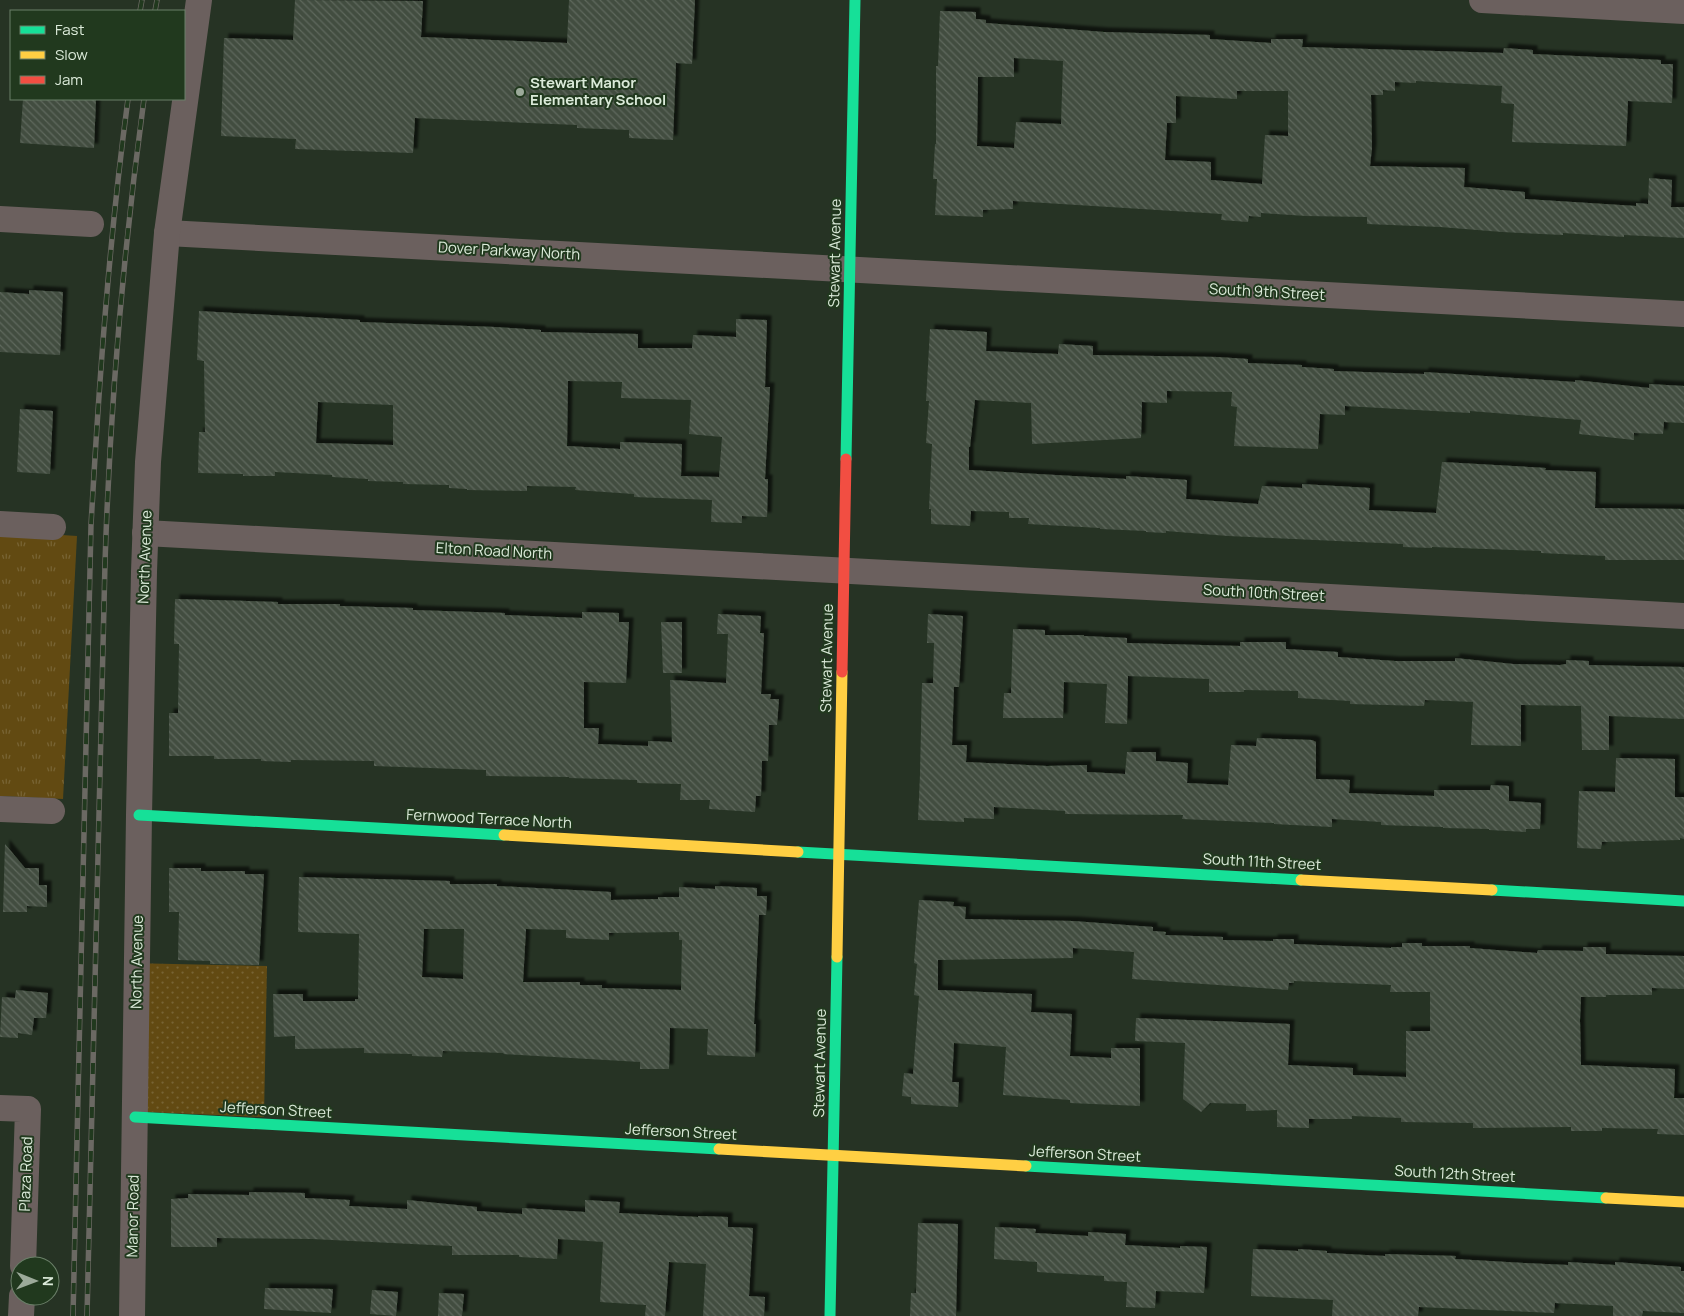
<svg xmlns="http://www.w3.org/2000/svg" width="1684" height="1316" viewBox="0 0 1684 1316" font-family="Manrope,sans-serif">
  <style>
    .grass { fill: url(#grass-dots) }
    .park { fill: url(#park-tufts) }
    .building { fill: url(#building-back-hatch); fill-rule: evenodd; filter: url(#shadow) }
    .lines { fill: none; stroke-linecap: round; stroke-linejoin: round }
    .street { stroke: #6b605e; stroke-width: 26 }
    .fast { stroke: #16e098; stroke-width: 11 }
    .slow { stroke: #ffcf43; stroke-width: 11 }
    .jam { stroke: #f24e42; stroke-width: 11 }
    .rail-casing { stroke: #6b6963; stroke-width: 5.5 }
    .rail { stroke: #21391e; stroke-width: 4; stroke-dasharray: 11; stroke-linecap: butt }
    .poi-dot { fill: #9caa9a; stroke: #21391e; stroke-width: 2 }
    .labels { text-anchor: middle; stroke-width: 4; stroke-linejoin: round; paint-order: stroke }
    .poi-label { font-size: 15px; font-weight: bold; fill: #dbead9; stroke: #21391e; text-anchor: start }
    .street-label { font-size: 15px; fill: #dbead9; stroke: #21391e }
  </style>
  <defs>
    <pattern id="grass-dots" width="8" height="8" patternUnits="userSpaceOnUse" patternTransform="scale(1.25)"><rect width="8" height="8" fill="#624a12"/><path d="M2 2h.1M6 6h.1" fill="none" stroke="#786434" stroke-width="1.8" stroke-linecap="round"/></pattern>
    <pattern id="park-tufts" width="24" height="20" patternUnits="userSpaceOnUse" patternTransform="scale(1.25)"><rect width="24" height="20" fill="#624a12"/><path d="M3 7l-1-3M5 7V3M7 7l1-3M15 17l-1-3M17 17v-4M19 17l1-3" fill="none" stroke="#786434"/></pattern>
    <pattern id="building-back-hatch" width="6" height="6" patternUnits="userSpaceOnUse" patternTransform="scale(1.25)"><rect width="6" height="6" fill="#434e41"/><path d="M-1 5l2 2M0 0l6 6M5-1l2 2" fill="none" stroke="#5e685c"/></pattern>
    <filter id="shadow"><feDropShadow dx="4.5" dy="-4.5" stdDeviation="1" flood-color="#0009"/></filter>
  </defs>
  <rect width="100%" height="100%" fill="#263324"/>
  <polygon class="grass" points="127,963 267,966 264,1117 123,1111"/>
  <polygon class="park" points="0,531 77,536 63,799 0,796"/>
  <g class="building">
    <polygon points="295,0 423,1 421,37 567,43 569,0 695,0 692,64 676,63 673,140 629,138 629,130 577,128 577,125 415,118 413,153 295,149 296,139 221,136 224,38 293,40"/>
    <path d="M940 11 976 12V19L986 20V23L1104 32 1210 35V39L1271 43V39H1303L1302 47 1503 53 1504 48 1533 50V54L1661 60V64H1673L1672 103 1628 101 1626 146 1512 142 1514 104 1501 103 1502 86 1416 81V83L1395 82V91L1383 90V95H1371L1372 148 1370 166 1465 168 1464 187 1525 192V199L1636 206V203L1648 204 1649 178 1672 180 1671 207H1684V238L1624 235V237L1563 233V235L1502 232 1440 227 1367 224V217L1306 216 1261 213V217L1249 216 1248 222 1221 220 1222 214 1013 201V209L983 210V217L935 215 937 179H933L935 144H936V66H938ZM1014 58 1063 61 1061 124 1016 122 1014 148 977 146 978 77H1014ZM1237 91H1288V136L1265 135 1262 184 1211 180V162L1165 160 1167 123H1176V96L1237 99Z"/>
    <polygon points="23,99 96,99 94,148 20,143"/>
    <polygon points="29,290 63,292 60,355 0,352 0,292 29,294"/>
    <path d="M199 311 360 320V322L495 327 541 330V332L638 334V348H692L693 335 736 337V319L767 320 765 387H770L765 479H768L767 517 742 516V523L711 522 712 500 634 497V494L575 490 576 487 527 486V491L467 490V489L449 488V485L403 484V482L368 481V479L332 477V475L275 472V476H243V474L198 473 199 432H205L204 361 197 360ZM568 381 622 382 621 398 691 400 689 434 722 437 719 477 681 476 682 444 620 442V449L567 446ZM318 402 393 405V445L316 443Z"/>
    <polygon points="930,329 987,332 986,351 1058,354 1059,344 1093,346 1093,355 1217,357 1248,359 1248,363 1302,365 1302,367 1334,369 1334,371 1424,374 1424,372 1575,382 1575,380 1649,388 1649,384 1684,386 1684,423 1664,422 1663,434 1634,433 1634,440 1579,434 1581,420 1470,411 1470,413 1345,406 1345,415 1320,414 1318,449 1234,446 1237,407 1231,406 1232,392 1167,391 1167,403 1142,402 1141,438 1032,444 1031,403 975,400 970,447 969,447 969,470 1126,479 1126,476 1187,480 1186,499 1258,504 1262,486 1302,488 1302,484 1370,488 1369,510 1436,513 1442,462 1529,467 1546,468 1545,470 1596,472 1595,508 1684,509 1684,560 1605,560 1605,556 1541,553 1541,551 1432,547 1432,548 1403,547 1403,544 1228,536 1166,531 1166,533 1146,532 1146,531 1100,529 1100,528 1028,524 1029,518 1009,518 1009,512 971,511 970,526 931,524 931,509 929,509 932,444 926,443 929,401 926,401"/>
    <polygon points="20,409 53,411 50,474 17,472"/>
    <polygon points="175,599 278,602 278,604 340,604 340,606 413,608 413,610 505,613 505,615 582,618 582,612 619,613 619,622 629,622 626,683 584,682 584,728 599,728 598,744 648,746 648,741 672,742 670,680 726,683 728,634 717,634 718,614 761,616 760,633 764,633 761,694 771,694 770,699 779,699 777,725 769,725 768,761 762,761 761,796 756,796 755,812 709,809 710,800 680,800 681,784 637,783 637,780 569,778 569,777 486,776 486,770 374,766 374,761 291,760 291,762 261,761 261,759 214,759 214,756 169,756 169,713 178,713 179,644 174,644"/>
    <polygon points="928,614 963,616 959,687 954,687 952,745 967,745 966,762 1047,766 1087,765 1087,772 1125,774 1127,752 1156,752 1156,761 1188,763 1187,783 1228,785 1231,745 1256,746 1257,738 1312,740 1316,742 1316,779 1350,780 1349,793 1434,796 1434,790 1490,790 1491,785 1509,786 1509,801 1541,803 1540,829 1526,829 1526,832 1489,830 1489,829 1443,828 1443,827 1381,825 1381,822 1332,819 1332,827 1274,824 1274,823 1182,819 1183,815 1065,814 1065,811 994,807 994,819 964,818 964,822 918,820 920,774 922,683 933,683 934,643 927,643"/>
    <polygon points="661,622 682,622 682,673 663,673"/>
    <polygon points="1013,629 1045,630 1045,635 1084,635 1084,636 1127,638 1127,643 1240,646 1240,642 1286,642 1286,649 1338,652 1338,657 1395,661 1455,661 1455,658 1513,664 1560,665 1566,664 1566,660 1589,661 1589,665 1684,667 1684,719 1609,716 1609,750 1582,750 1581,706 1521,705 1521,746 1471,745 1473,702 1425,700 1424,706 1350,704 1350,701 1298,698 1298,691 1244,690 1244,692 1209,692 1209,679 1128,676 1127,724 1105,723 1107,684 1064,682 1063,718 1003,718 1004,693 1011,693"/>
    <polygon points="1616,758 1675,759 1675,797 1684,797 1684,839 1680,838 1680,840 1602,842 1601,849 1577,848 1579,791 1615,792"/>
    <polygon points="5,844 25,868 39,868 39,885 47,885 47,907 27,906 27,912 3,912"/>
    <polygon points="169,868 201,868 201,871 245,871 245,874 264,874 259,965 210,964 210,961 178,960 179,912 169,912"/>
    <path d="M299 877 450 881V884H497V886L611 892V900L658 899V897H679V887L715 889V886L757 888V896H767L766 915H759L754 1024H756L755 1057 707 1055 708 1029 670 1028 669 1069H640V1062L503 1054 504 1053 443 1051 442 1057 412 1056V1054L364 1053V1048L295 1049V1036L274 1037 273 994H303V1001H355V999H358L359 934 298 932ZM424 929H464L463 979 422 977ZM526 929 566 930V938L609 940V933L679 932V940H682L681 990 602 988V985H580V982H523Z"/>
    <polygon points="919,900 954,902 953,906 966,907 965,919 1073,921 1153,927 1153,931 1166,932 1165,935 1223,937 1223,940 1273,941 1273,939 1294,939 1294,944 1391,948 1391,947 1402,947 1402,943 1422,943 1422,946 1470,946 1470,948 1537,953 1538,950 1583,951 1583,947 1606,947 1606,954 1684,956 1684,989 1652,988 1652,995 1606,995 1606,997 1581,997 1580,1020 1581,1065 1675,1069 1674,1098 1684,1098 1684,1135 1657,1134 1658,1129 1602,1128 1602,1131 1571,1131 1571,1127 1473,1128 1473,1123 1401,1122 1401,1118 1352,1116 1352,1119 1309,1119 1309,1128 1277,1127 1277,1110 1246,1111 1246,1104 1210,1103 1201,1112 1183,1099 1185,1043 1135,1041 1136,1018 1290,1024 1288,1065 1353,1068 1353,1075 1406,1077 1406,1031 1430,1031 1430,992 1390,992 1391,985 1294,981 1294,983 1289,983 1288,990 1132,979 1134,952 1073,948 1073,958 938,960 938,990 1032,994 1031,1012 1072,1014 1070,1056 1111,1058 1111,1048 1140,1048 1140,1106 1070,1103 1070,1100 1003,1095 1006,1047 954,1043 952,1082 959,1082 958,1107 911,1104 911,1097 902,1096 904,1073 913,1074 919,996 914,995 917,964 914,963"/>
    <polygon points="16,990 48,993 46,1018 34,1018 32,1035 18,1033 18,1038 0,1037 2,997 15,998"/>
    <polygon points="249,1192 305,1193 305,1198 350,1200 349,1206 407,1209 407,1200 477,1207 477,1211 522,1214 522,1208 585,1212 585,1200 620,1202 619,1213 698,1217 698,1216 728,1217 728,1227 753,1228 749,1296 765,1297 764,1316 703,1316 706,1264 669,1262 665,1316 645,1316 646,1305 600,1302 603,1242 558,1239 557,1259 519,1257 519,1255 452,1255 452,1246 312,1239 217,1238 217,1247 171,1247 171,1199 188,1198 188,1194 249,1195"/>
    <polygon points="918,1223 958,1224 956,1316 910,1316 911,1293 916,1293"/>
    <polygon points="995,1227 1036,1229 1035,1233 1088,1236 1088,1232 1126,1234 1125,1245 1180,1248 1180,1246 1207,1247 1204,1293 1156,1291 1155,1308 1126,1307 1127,1282 1104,1281 1104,1276 1037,1272 1037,1262 994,1259"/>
    <polygon points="1253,1249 1298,1251 1298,1249 1327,1251 1327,1253 1385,1256 1385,1254 1456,1256 1455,1259 1524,1263 1568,1265 1568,1262 1615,1265 1615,1262 1681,1267 1681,1271 1684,1271 1684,1313 1643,1311 1642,1316 1613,1316 1613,1306 1555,1303 1554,1313 1419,1307 1418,1316 1332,1316 1333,1300 1251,1296"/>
    <polygon points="265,1288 333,1289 331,1313 264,1309"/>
    <polygon points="372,1290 398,1292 396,1316 370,1314"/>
    <polygon points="439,1293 464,1294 462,1316 438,1316"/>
  </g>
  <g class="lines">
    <g class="street">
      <polyline points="1482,0 1684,11"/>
      <polyline points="0,219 91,224"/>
      <polyline points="167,233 1684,314"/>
      <polyline points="0,524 53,527"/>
      <polyline points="145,533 1684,616"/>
      <polyline points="0,809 52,811"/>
      <polyline points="0,1108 28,1109 23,1266"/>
      <polyline points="21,1316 22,1296"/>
      <polyline points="132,1316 139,815 144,572 148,462 167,233 199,0"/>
    </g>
    <g class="fast">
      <polyline points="846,459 855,0"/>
      <polyline points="139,815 504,835"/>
      <polyline points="798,852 1301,880"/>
      <polyline points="1492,890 1684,901"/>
      <polyline points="135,1117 719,1149"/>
      <polyline points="1026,1166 1606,1198"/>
      <polyline points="830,1316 837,957"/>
    </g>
    <g class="slow">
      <polyline points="504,835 798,852"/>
      <polyline points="1301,880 1492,890"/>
      <polyline points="837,957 842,672"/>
      <polyline points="719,1149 1026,1166"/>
      <polyline points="1606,1198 1684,1202"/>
    </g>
    <polyline class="jam" points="842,672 846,459"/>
    <g class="rail-casing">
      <g id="rail">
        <polyline points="140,11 142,0"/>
        <polyline points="155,11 157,0"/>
        <path d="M73 1316 91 525C99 383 109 240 128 99"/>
        <path d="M87 1316 105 563C110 407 123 253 144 99"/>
      </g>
    </g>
    <use href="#rail" class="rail"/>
  </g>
  <circle class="poi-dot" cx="520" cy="92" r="5"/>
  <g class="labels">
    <g class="poi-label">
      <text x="530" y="88">Stewart Manor<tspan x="530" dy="17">Elementary School</tspan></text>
    </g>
    <g class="street-label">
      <text transform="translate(509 251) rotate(3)" y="5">Dover Parkway North</text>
      <text transform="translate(835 253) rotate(-89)" y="5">Stewart Avenue</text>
      <text transform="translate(1267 292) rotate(3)" y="5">South 9th Street</text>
      <text transform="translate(494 551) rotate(3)" y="5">Elton Road North</text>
      <text transform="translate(145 557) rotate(-88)" y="5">North Avenue</text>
      <text transform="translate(1264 593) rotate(3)" y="5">South 10th Street</text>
      <text transform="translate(827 658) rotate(-89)" y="5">Stewart Avenue</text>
      <text transform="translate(489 819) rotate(3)" y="5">Fernwood Terrace North</text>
      <text transform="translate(1262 862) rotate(3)" y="5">South 11th Street</text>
      <text transform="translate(137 962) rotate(-89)" y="5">North Avenue</text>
      <text transform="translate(820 1063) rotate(-89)" y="5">Stewart Avenue</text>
      <text transform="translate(276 1110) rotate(3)" y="5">Jefferson Street</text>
      <text transform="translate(681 1132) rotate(3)" y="5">Jefferson Street</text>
      <text transform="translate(1085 1154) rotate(3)" y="5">Jefferson Street</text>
      <text transform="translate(26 1174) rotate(-88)" y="5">Plaza Road</text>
      <text transform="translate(1455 1174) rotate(3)" y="5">South 12th Street</text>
      <text transform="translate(133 1216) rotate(-89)" y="5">Manor Road</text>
    </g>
  </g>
  <rect x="10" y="10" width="175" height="90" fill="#21391e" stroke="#6b8069"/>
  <rect x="20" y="26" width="25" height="8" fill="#16e098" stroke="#6b8069"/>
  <text x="55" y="35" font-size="15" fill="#dbead9">Fast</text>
  <rect x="20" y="51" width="25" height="8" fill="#ffcf43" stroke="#6b8069"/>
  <text x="55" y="60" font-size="15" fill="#dbead9">Slow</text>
  <rect x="20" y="76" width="25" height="8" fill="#f24e42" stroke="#6b8069"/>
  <text x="55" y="85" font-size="15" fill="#dbead9">Jam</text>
  <g transform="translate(35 1281) rotate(91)"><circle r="24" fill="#21391e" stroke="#6b8069"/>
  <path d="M0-4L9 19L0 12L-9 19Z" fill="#9caa9a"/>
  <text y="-8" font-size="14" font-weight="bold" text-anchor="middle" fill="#dbead9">N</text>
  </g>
</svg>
